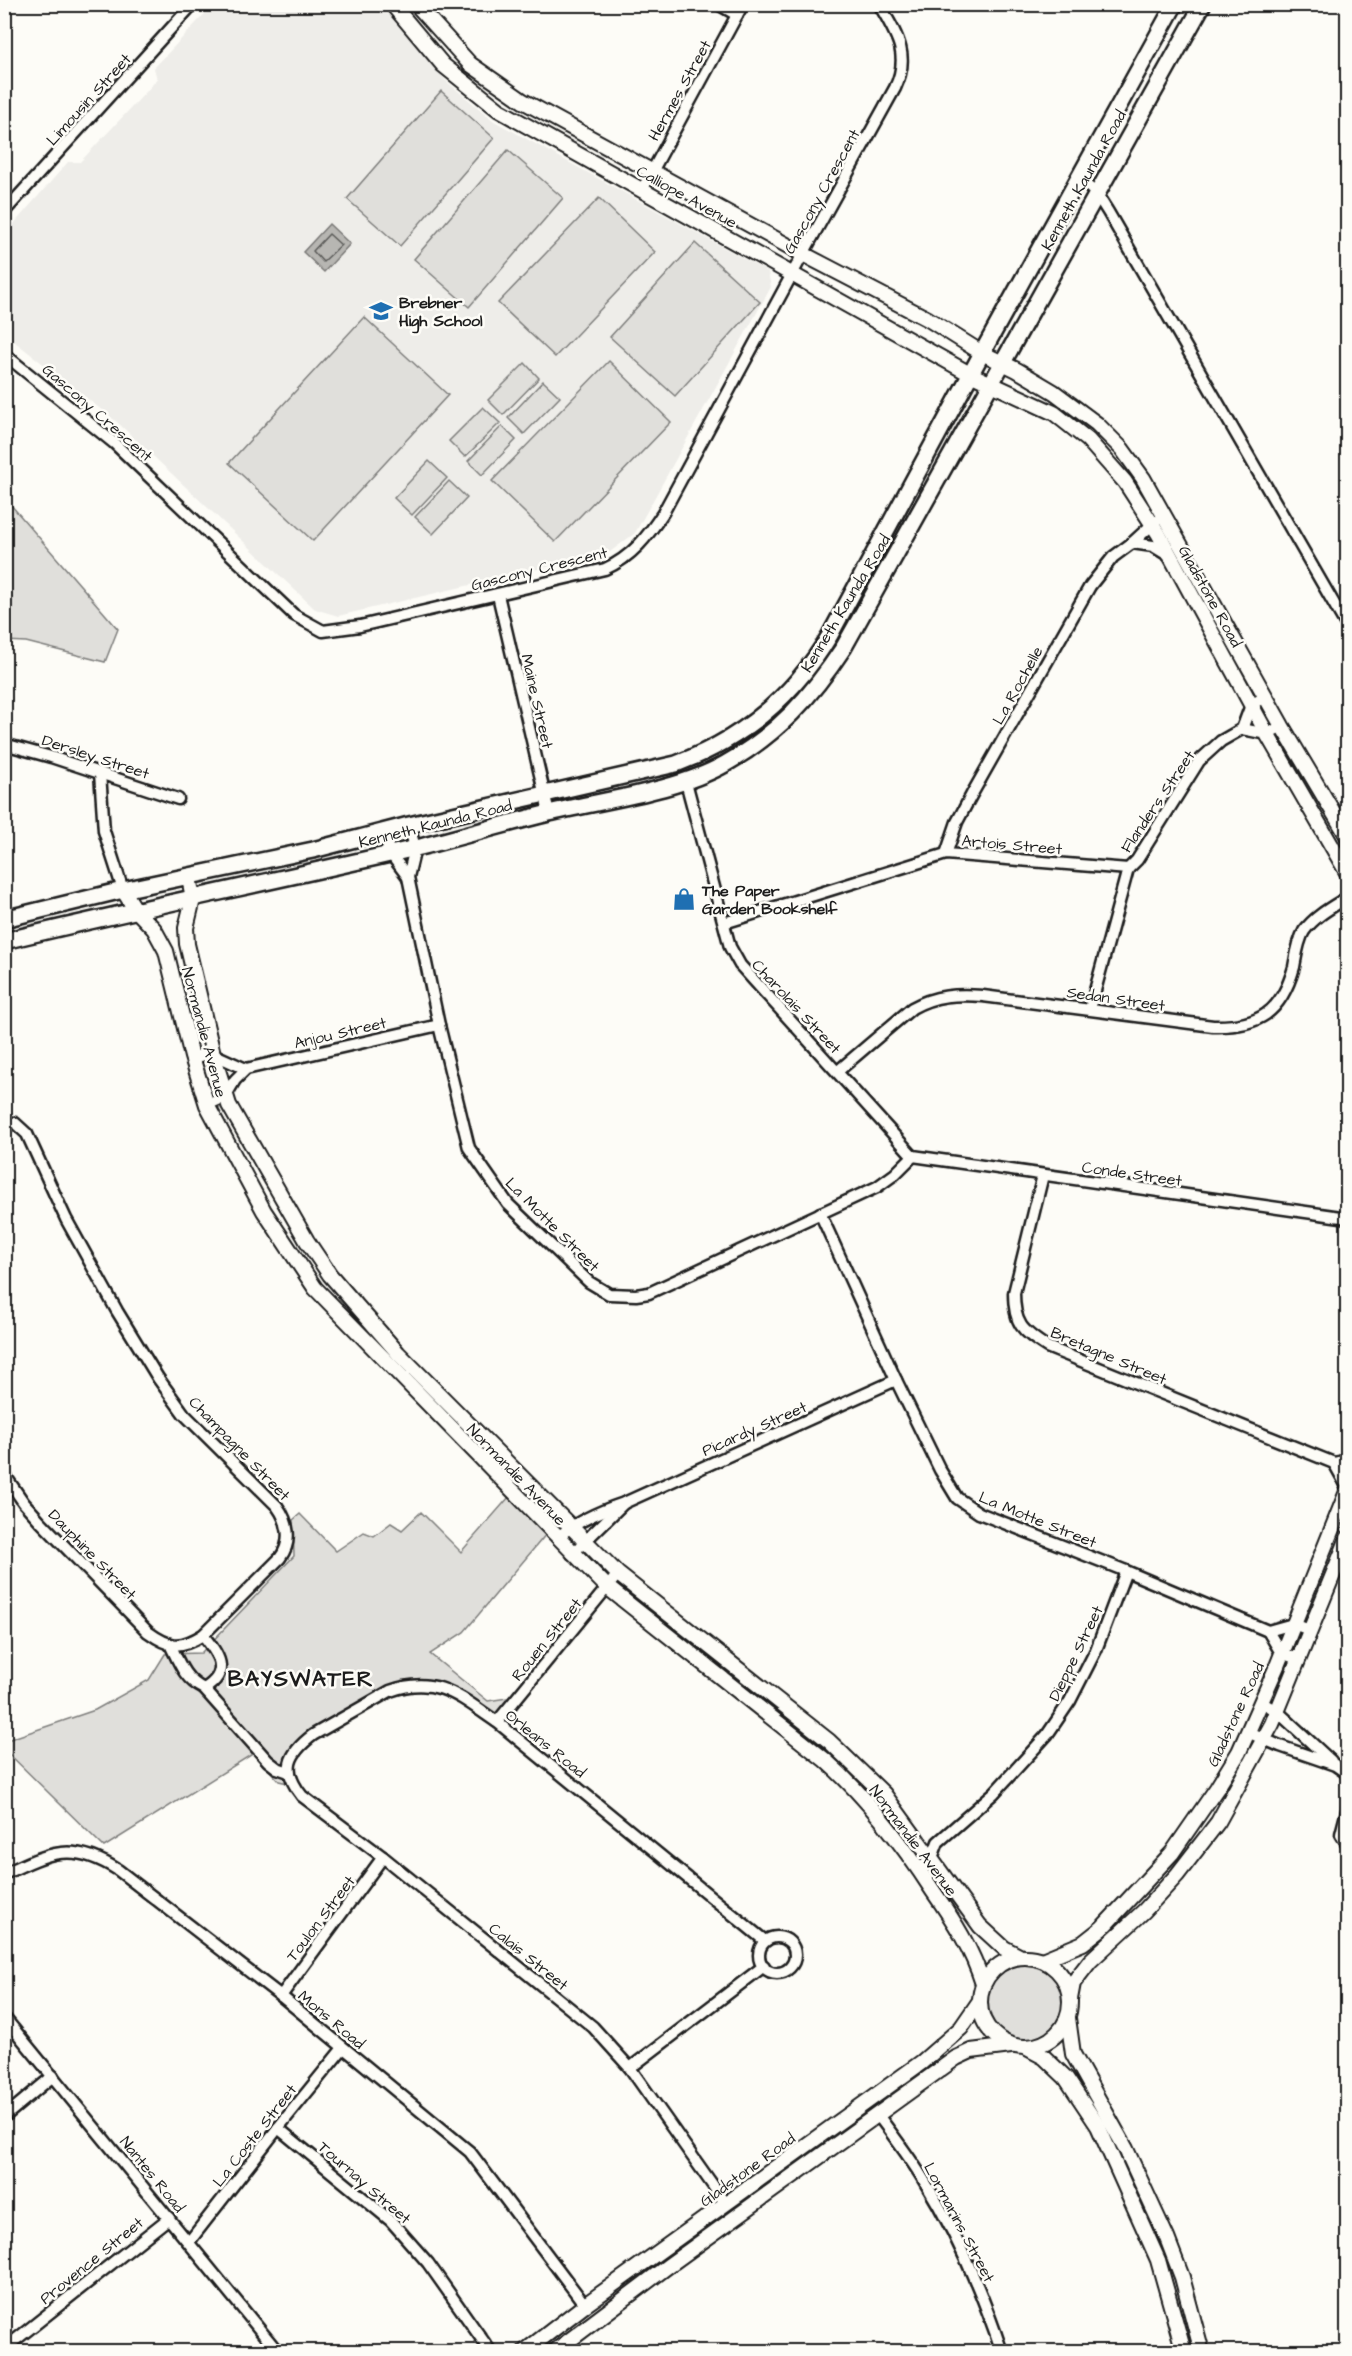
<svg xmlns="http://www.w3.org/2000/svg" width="1352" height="2356" viewBox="0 0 1352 2356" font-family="'Architects Daughter',sans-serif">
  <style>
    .built { fill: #eeede9 }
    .green { fill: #e0dfdb; stroke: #7e7e7c; stroke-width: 1.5 }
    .water { fill: #b7b6b2; stroke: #797876; stroke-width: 1.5 }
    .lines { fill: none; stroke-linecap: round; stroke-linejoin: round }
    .shore { stroke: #5a5a58; stroke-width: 1.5 }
    .minor-casing { stroke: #1c1c1c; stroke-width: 15 }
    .tertiary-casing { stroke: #1c1c1c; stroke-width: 18 }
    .secondary-casing { stroke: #1c1c1c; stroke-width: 20 }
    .minor { stroke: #fdfcf7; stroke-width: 10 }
    .tertiary { stroke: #fdfcf7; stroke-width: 14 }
    .secondary { stroke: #fdfcf7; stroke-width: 15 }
    .labels { text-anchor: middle; stroke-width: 5; stroke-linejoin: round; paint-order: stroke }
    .street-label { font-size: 16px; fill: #1c1c1c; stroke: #fdfcf7 }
    .poi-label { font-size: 16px; font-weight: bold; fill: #1c1c1c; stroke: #fdfcf7; text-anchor: start }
    .district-label { font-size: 22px; font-weight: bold; letter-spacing: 1.5px; fill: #1c1c1c; stroke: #fdfcf7 }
  </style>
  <rect width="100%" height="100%" fill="#fdfcf7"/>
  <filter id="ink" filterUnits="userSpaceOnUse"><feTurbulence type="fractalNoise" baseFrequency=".0167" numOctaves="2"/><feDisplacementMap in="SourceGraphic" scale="12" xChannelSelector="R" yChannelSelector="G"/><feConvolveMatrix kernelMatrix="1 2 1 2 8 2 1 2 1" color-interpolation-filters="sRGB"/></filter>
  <g filter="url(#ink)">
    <polygon class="built" points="213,5 380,5 445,80 494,121 768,272 771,287 635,533 610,552 338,616 315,609 117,422 5,334 4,235 68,162 80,162 147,91 157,79 154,68"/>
    <g class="green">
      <polygon points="441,91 494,138 400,246 347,199"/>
      <polygon points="508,150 563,198 469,307 414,259"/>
      <polygon points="599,198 655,252 555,357 498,303"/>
      <polygon points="695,243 760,302 675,396 610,337"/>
      <polygon points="364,317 448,395 313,541 229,463"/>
      <polygon points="609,361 671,422 555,542 492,481"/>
      <polygon points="525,363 539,378 503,415 488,400"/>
      <polygon points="543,381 560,397 524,434 508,418"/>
      <polygon points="483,407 500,423 465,457 449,441"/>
      <polygon points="502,426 516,440 482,475 468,461"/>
      <polygon points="429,461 447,478 412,515 394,498"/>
      <polygon points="449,481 467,498 433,534 415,517"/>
      <polygon points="4,497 118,629 105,662 26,642 5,641"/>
      <polygon points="509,1497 547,1533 464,1632 430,1654 488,1701 507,1698 509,1699 495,1718 460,1690 438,1684 407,1685 293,1751 288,1783 279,1781 254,1753 104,1847 5,1750 4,1741 95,1710 149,1680 165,1654 201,1653 294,1556 293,1520 300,1514 336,1551 364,1532 374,1536 391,1523 402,1530 421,1512 461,1552"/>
      <circle cx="1025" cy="2003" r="38"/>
    </g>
    <polygon class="water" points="329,224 350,244 324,272 303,252"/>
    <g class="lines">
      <polygon class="shore" points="329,234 341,245 323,262 313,251"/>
      <g class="minor-casing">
        <g id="minor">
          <polyline points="718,4 737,15"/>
          <polyline points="1079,179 1096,193 1108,212 1348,628"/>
          <polyline points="642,190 743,4"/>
          <polyline points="4,212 193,4"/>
          <path d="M4 354 114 443 294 615 323 631 360 626 605 569C632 557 648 536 663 513L803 254 895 88C911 54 896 34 879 4"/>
          <polyline points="1132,543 1153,546 1171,557"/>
          <polyline points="498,595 549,813"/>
          <polyline points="1242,729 1251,705 1266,696"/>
          <polyline points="4,744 51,757 178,799"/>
          <polyline points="100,773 104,831 123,890"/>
          <polyline points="686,782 730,947 740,965 913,1156"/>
          <polyline points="409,825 415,848 408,877 439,1025 469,1148 508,1204 589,1282 609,1294 636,1295 649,1293 877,1187 895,1174 913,1156"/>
          <polyline points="383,832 390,853 408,877"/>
          <polyline points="946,854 957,822 972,794 1090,586 1113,557 1132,543 1156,521"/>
          <polyline points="724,923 946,854 1128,869"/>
          <polyline points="1090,1009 1128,869 1137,860 1199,761 1221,741 1242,729 1267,734 1282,726"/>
          <polyline points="192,1057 213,1054 246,1069"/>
          <path d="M838 1071 912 1008C935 995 957 994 983 996L1213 1026C1259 1027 1281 1013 1294 967 1296 956 1298 941 1304 931 1315 916 1332 907 1348 897"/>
          <polyline points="207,1105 225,1097 235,1080 246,1069 439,1025"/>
          <path d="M4 1122 15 1123 27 1134 66 1219 117 1311 158 1378 184 1414 277 1506C288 1521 293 1541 280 1558L203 1635C180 1649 170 1648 148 1632L41 1522 24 1503 4 1474"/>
          <polyline points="913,1156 1348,1218"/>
          <path d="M1043 1175 1014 1293C1014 1324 1022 1331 1047 1347L1334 1463 1348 1460"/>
          <polyline points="820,1213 896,1380 940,1470 957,1498 979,1513 1126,1571 1268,1631 1281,1653 1298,1659"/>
          <polyline points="1334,1463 1348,1488"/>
          <path d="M557 1538C576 1521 600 1511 624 1503L896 1380"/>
          <polyline points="572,1554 624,1503"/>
          <polyline points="1268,1631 1293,1624 1310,1630"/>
          <path d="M203 1635C218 1654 232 1672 204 1689"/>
          <path d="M170 1644C179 1663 185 1680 204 1689L268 1761 277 1768 289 1772"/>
          <polyline points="1261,1702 1277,1711 1331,1761"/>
          <polyline points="497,1722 618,1574"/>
          <polyline points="1247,1732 1280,1746 1335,1765 1348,1774"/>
          <polyline points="1348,1807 1341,1834 1348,1845"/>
          <polyline points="919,1869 932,1858 938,1842 994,1793 1047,1735 1070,1701 1096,1650 1126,1571"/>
          <path d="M4 1874C50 1852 73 1841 118 1870L281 1996 470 2152 585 2305"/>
          <circle cx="777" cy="1955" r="18"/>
          <polyline points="281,1996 383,1857"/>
          <polyline points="4,2017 278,2352"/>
          <polyline points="630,2068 764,1966"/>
          <path d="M877 2114C893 2135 909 2156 923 2179 956 2232 982 2292 1002 2352"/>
          <polyline points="4,2117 53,2076"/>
          <polyline points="278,2128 391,2221 428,2263 491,2352"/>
          <path d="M726 2204 630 2068 593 2027 383 1857 302 1796C281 1770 288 1754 313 1735L390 1691C437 1674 460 1697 497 1722L765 1941"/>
          <polyline points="189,2242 278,2128 343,2048"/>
          <polyline points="4,2349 169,2218"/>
        </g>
      </g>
      <g class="tertiary-casing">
        <g id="tertiary">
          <polyline points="392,4 443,65 499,110 970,374 1054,413 1088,440 1125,482 1158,533 1267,734 1348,874"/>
          <polyline points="416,4 470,64 523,101 803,254 928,319 982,353 1017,370 1054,392 1097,424 1122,449 1143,478 1282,726 1348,837"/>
          <polyline points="189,877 193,899 186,928 187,944 213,1054 229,1105 307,1241 330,1275 398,1353 618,1574 829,1741 884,1794 980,1926 1004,1948 1021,1957"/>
          <path d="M123 890 135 909 154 929 166 951 192 1057 207 1105 264 1211 315 1288 607 1587 825 1760C868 1798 902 1843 933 1891 954 1921 972 1949 983 1984"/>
          <circle cx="1025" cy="2002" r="45"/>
          <polyline points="1042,1960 1083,1943 1102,1928 1172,1853 1217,1788 1239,1752 1277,1666 1348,1489"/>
          <polyline points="1070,1999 1073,1983 1090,1961 1144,1911 1177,1875 1218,1822 1272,1724 1348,1538"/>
          <polyline points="1068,2018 1073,2054 1126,2149 1167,2238 1182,2277 1202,2352"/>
          <polyline points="1027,2048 1044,2057 1066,2078 1098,2126 1158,2260 1184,2352"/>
          <polyline points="524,2352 585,2305 922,2062 961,2028 979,2002"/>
          <polyline points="554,2352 668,2266 956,2058 971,2051 1011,2046"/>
        </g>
      </g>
      <g class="secondary-casing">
        <g id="secondary">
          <path d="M4 919 123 890 313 850 409 825 676 764C743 739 794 696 830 635L982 353 1175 4"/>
          <path d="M4 941C141 908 279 880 416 848 460 837 504 824 549 813 603 800 678 791 725 764 778 734 811 697 844 647L1203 4"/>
        </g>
      </g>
      <use href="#minor" class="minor"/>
      <use href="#tertiary" class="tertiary"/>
      <use href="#secondary" class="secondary"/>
    </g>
  </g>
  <defs>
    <g id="school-bare" transform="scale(1.8)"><path d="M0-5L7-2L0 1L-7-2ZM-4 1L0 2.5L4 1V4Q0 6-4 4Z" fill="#1f6fb2" stroke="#fdfcf7" stroke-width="2.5" paint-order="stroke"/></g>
    <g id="shop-bare" transform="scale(1.8)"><path d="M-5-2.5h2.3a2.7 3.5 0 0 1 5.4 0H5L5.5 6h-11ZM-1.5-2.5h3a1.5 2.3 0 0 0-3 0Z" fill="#1f6fb2" stroke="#fdfcf7" stroke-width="2.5" paint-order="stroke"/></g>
  </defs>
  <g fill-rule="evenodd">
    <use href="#school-bare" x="381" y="311"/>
    <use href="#shop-bare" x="684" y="899"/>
  </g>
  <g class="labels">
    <g class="street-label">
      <text transform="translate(679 90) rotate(-61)" y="6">Hermes Street</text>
      <text transform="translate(88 99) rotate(-48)" y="6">Limousin Street</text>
      <text transform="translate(1083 180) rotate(-61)" y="6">Kenneth Kaunda Road</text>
      <text transform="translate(821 191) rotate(-61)" y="6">Gascony Crescent</text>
      <text transform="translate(687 196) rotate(29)" y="6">Calliope Avenue</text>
      <text transform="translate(98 412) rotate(41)" y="6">Gascony Crescent</text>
      <text transform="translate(539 568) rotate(-14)" y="6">Gascony Crescent</text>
      <text transform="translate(1211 596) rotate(61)" y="6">Gladstone Road</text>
      <text transform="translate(845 603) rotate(-59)" y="6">Kenneth Kaunda Road</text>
      <text transform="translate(1017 685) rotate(-61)" y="6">La Rochelle</text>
      <text transform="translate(538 701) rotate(77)" y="6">Maine Street</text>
      <text transform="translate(96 756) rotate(18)" y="6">Dersley Street</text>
      <text transform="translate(1157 801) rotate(-56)" y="6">Flanders Street</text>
      <text transform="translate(435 823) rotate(-14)" y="6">Kenneth Kaunda Road</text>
      <text transform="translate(1012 844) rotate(5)" y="6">Artois Street</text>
      <text transform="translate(1116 998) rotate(8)" y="6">Sedan Street</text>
      <text transform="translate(797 1006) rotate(47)" y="6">Charolais Street</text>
      <text transform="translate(205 1032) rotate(75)" y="6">Normandie Avenue</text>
      <text transform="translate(340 1032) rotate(-13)" y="6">Anjou Street</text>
      <text transform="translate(1132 1173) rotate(8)" y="6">Conde Street</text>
      <text transform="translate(553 1224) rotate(45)" y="6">La Motte Street</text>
      <text transform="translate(1109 1355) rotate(23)" y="6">Bretagne Street</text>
      <text transform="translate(754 1428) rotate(-24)" y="6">Picardy Street</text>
      <text transform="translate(240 1448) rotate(46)" y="6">Champagne Street</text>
      <text transform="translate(517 1474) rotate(46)" y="6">Normandie Avenue</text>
      <text transform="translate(1038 1519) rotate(22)" y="6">La Motte Street</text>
      <text transform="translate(93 1554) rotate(46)" y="6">Dauphine Street</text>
      <text transform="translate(546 1639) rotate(-51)" y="6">Rouen Street</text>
      <text transform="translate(1075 1653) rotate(-64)" y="6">Dieppe Street</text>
      <text transform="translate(1235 1714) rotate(-65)" y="6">Gladstone Road</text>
      <text transform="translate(546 1743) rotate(39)" y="6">Orleans Road</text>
      <text transform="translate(914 1840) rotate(53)" y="6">Normandie Avenue</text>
      <text transform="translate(320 1918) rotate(-53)" y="6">Toulon Street</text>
      <text transform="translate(529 1956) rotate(39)" y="6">Calais Street</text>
      <text transform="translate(332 2019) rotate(40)" y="6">Mons Road</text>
      <text transform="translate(254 2135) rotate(-52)" y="6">La Coste Street</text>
      <text transform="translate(747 2169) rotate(-36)" y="6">Gladstone Road</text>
      <text transform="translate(153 2174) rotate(51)" y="6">Nantes Road</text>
      <text transform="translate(365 2182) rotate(41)" y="6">Tournay Street</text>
      <text transform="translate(960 2222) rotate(62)" y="6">Lormarins Street</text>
      <text transform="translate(91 2260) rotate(-39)" y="6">Provence Street</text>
    </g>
    <g class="poi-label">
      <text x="399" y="308">Brebner<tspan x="399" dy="18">High School</tspan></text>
      <text x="702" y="896">The Paper<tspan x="702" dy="18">Garden Bookshelf</tspan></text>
    </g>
    <g class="district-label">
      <text x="301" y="1686">BAYSWATER</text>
    </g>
  </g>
  <rect width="1352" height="2356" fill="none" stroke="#fdfcf7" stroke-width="24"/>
  <rect x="12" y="12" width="1328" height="2332" fill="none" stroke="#1c1c1c" stroke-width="2" filter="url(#ink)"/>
</svg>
